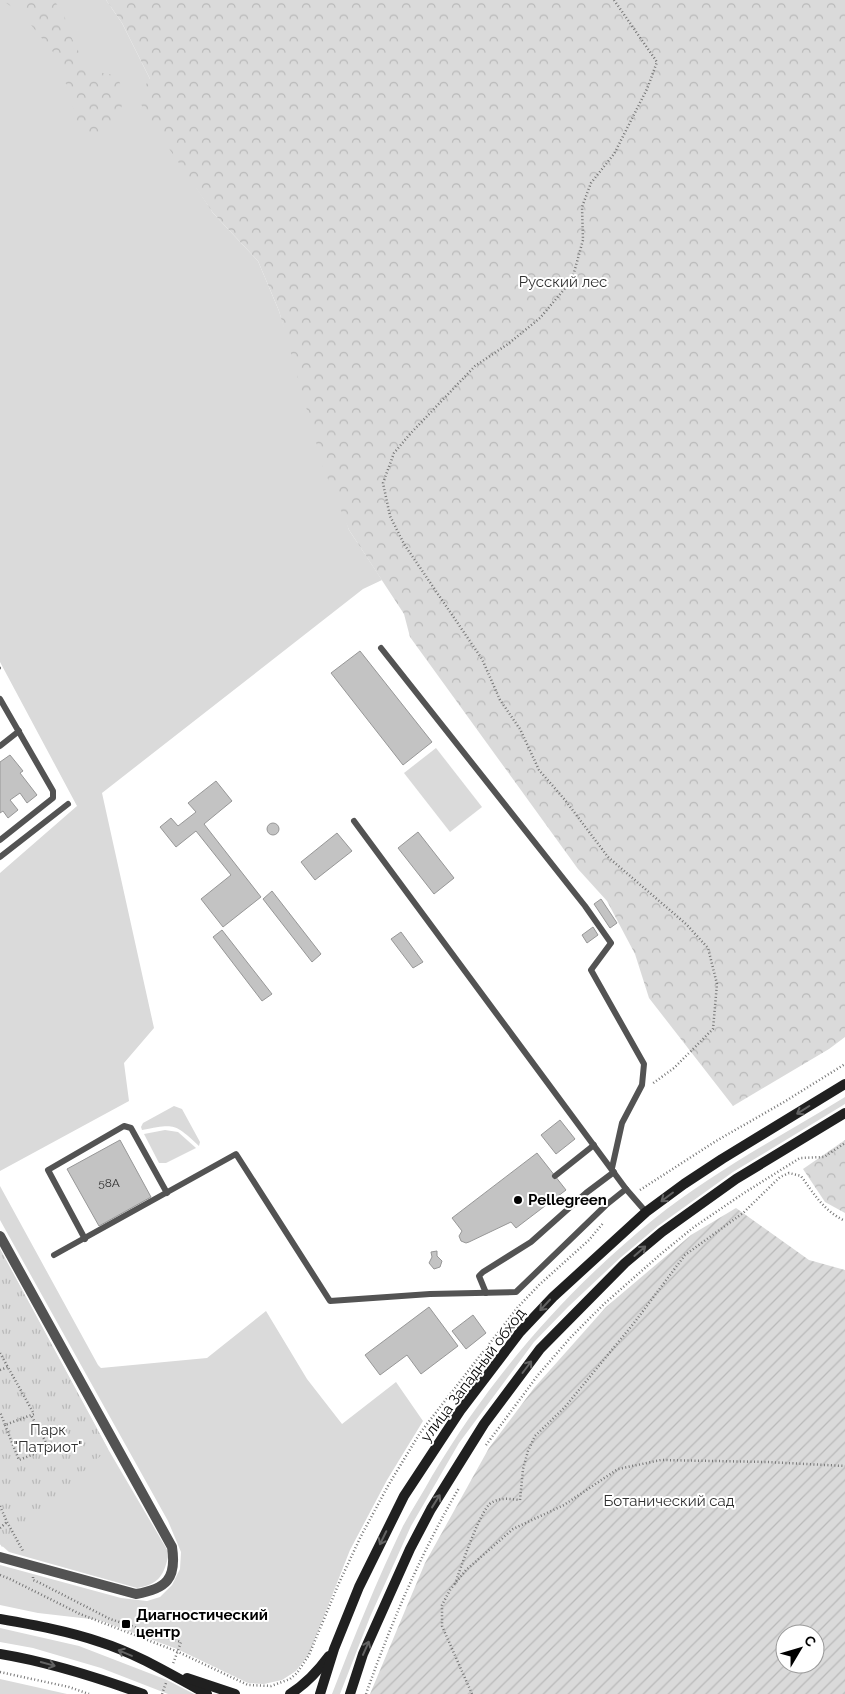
<svg xmlns="http://www.w3.org/2000/svg" width="845" height="1694" viewBox="0 0 845 1694" font-family="Raleway,sans-serif">
  <style>
    .grass { fill: #dadada }
    .forest { fill: url(#forest-crowns) }
    .park { fill: url(#park-tufts) }
    .garden { fill: url(#garden-furrows); fill-rule: evenodd }
    .building { fill: #c3c3c3; stroke: #979797 }
    .lines { fill: none; stroke-linecap: round; stroke-linejoin: round }
    .path { stroke: #757575; stroke-width: 2.5; stroke-dasharray: 1 2.5; stroke-linecap: butt }
    .lane { stroke: #535353; stroke-width: 6 }
    .street { stroke: #535353; stroke-width: 10 }
    .secondary { stroke: #202020; stroke-width: 10 }
    .oneway { stroke: #636363 }
    .poi-dot { fill: #000; stroke: #fff; stroke-width: 2 }
    .labels { text-anchor: middle; stroke-width: 4; stroke-linejoin: round; paint-order: stroke }
    .number-label { font-size: 12px; fill: #313131 }
    .park-label { font-size: 15px; fill: #313131; stroke: #fff }
    .poi-label { font-size: 15px; font-weight: bold; fill: #000; stroke: #fff; text-anchor: start }
    .street-label { font-size: 15px; fill: #000; stroke: #fff }
  </style>
  <defs>
    <pattern id="forest-crowns" width="20" height="18" patternUnits="userSpaceOnUse" patternTransform="scale(1.25)"><rect width="20" height="18" fill="#dadada"/><path d="M2 6a3 3 0 1 1 6 0M12 15a3 3 0 1 1 6 0" fill="none" stroke="#b9b9b9"/></pattern>
    <pattern id="park-tufts" width="24" height="20" patternUnits="userSpaceOnUse" patternTransform="scale(1.25)"><rect width="24" height="20" fill="#dadada"/><path d="M3 7l-1-3M5 7V3M7 7l1-3M15 17l-1-3M17 17v-4M19 17l1-3" fill="none" stroke="#b9b9b9"/></pattern>
    <pattern id="garden-furrows" width="10" height="10" patternUnits="userSpaceOnUse" patternTransform="scale(1.25)"><rect width="10" height="10" fill="#dadada"/><path d="M-1 1l2-2M0 10L10 0M9 11l2-2" fill="none" stroke="#b9b9b9"/></pattern>
  </defs>
  <rect width="100%" height="100%" fill="#fff"/>
  <g class="grass">
    <polygon points="0,0 106,0 122,23 150,79 183,167 213,213 258,261 279,311 349,530 382,580 363,589 102,793 154,1028 124,1063 129,1101 0,1171 0,873 77,806 0,662"/>
    <polygon points="436,748 482,807 450,832 404,773"/>
    <path d="M845 1097V1104L733 1172 658 1226 620 1258 568 1307 534 1342 459 1443 411 1526 370 1617 340 1694H332C354 1637 377 1580 403 1526 412 1509 423 1493 432 1476 490 1378 565 1291 654 1219 713 1172 781 1136 845 1097Z"/>
    <path d="M174 1106 182 1109 200 1142 199 1146C174 1123 175 1124 142 1130L141 1127 143 1123Z"/>
    <polygon points="165,1130 178,1132 196,1148 166,1163 159,1163 144,1134"/>
    <polygon points="0,1186 98,1365 101,1368 207,1358 266,1311 307,1379 342,1424 396,1382 423,1421 387,1480 350,1550 309,1654 296,1671 282,1680 264,1684 248,1683 177,1649 99,1620 38,1613 0,1605 0,1565 121,1598 147,1601 160,1597 172,1585 180,1569 181,1552 168,1521 0,1220"/>
    <path d="M0 1249 108 1449 169 1553C164 1575 160 1584 137 1588L9 1552 0 1544Z"/>
    <polygon points="0,1628 79,1646 167,1680 194,1694 168,1694 101,1668 33,1648 0,1642"/>
    <polygon points="0,1679 67,1694 0,1694"/>
  </g>
  <g class="forest">
    <polygon points="2,0 54,0 64,15 74,44 91,71 115,75 120,83 123,102 117,121 109,126 103,137 93,143 88,141 75,123 72,99 53,52 22,14"/>
    <polygon points="106,0 845,0 845,1037 829,1049 733,1106 649,998 635,954 607,901 578,869 410,637 404,614 349,530 323,467 279,311 258,261 213,213 144,112 138,95 150,79 122,23"/>
    <polygon points="845,1140 845,1213 825,1202 803,1169"/>
  </g>
  <polygon class="park" points="0,1249 108,1449 2,1547 0,1544"/>
  <path class="garden" d="M736 1208 809 1260 845 1270V1694H370L425 1563 489 1448 534 1388 606 1307 691 1235ZM785 1634H815V1664H785Z"/>
  <g class="building">
    <polygon points="360,651 432,742 403,765 331,673"/>
    <polygon points="10,755 23,771 20,773 37,795 27,803 20,793 10,800 18,810 8,818 3,811 0,813 0,762"/>
    <polygon points="216,781 232,801 204,824 261,897 223,927 201,899 231,875 196,831 176,847 160,827 171,818 178,826 196,812 188,803"/>
    <circle cx="273" cy="829" r="6"/>
    <polygon points="418,832 454,878 434,894 398,848"/>
    <polygon points="337,833 352,851 315,880 301,862"/>
    <polygon points="272,891 321,954 312,962 263,899"/>
    <polygon points="601,899 617,923 610,928 594,904"/>
    <polygon points="593,927 598,935 587,943 582,935"/>
    <polygon points="222,930 272,994 262,1001 213,937"/>
    <polygon points="401,932 423,962 413,968 391,939"/>
    <polygon points="560,1120 575,1139 556,1154 541,1135"/>
    <polygon points="120,1140 151,1197 99,1226 67,1169"/>
    <polygon points="537,1153 566,1190 516,1228 511,1222 469,1242 466,1243 461,1241 459,1236 462,1231 452,1218"/>
    <polygon points="437,1251 437,1256 442,1261 440,1267 434,1269 429,1263 432,1257 431,1252"/>
    <polygon points="429,1307 458,1346 421,1374 407,1355 380,1375 365,1355"/>
    <polygon points="473,1315 486,1333 466,1349 452,1331"/>
  </g>
  <g class="lines">
    <g class="path">
      <polyline points="614,0 657,62 647,89 614,154 591,183 582,207 583,240 572,280 540,318 508,344 475,366 410,434 394,453 383,483 390,516 404,544 482,659 500,700 520,729 539,770 565,800 608,857 686,924 708,948 717,984 713,1029 674,1068 652,1084"/>
      <polyline points="0,668 1,668"/>
      <polyline points="640,1190 716,1141 784,1102 845,1064"/>
      <polyline points="0,1353 34,1414 5,1425 0,1412"/>
      <polyline points="0,1370 8,1367"/>
      <polyline points="5,1425 19,1460 49,1448 31,1415"/>
      <polyline points="486,1445 538,1375 571,1337 604,1304 662,1253 694,1227 744,1193 800,1158 824,1157 845,1143"/>
      <polyline points="0,1506 7,1522 23,1551"/>
      <polyline points="0,1528 7,1522"/>
      <polyline points="0,1575 10,1579 80,1614 176,1651 248,1685 271,1686 290,1679 297,1673 309,1655 339,1583 361,1536 389,1484 420,1433 518,1307 539,1285 589,1240 604,1222"/>
      <polyline points="33,1577 33,1580 40,1583 110,1619 181,1642 173,1664"/>
      <path d="M455 1584C460 1570 480 1510 491 1503 500 1497 510 1499 520 1500L523 1469 528 1451 535 1436 565 1407 634 1323 685 1255 743 1213 780 1177 789 1173 801 1176C814 1194 824 1211 845 1221"/>
      <polyline points="0,1672 69,1687 89,1694"/>
      <polyline points="162,1694 166,1683"/>
      <path d="M366 1694C391 1623 421 1553 459 1488"/>
      <polyline points="472,1694 442,1626 442,1605 450,1590 466,1570 513,1529 564,1505 618,1469 661,1460 767,1462 845,1466"/>
    </g>
    <g class="lane">
      <polyline points="381,648 585,906 611,943 591,970 644,1064 642,1085 622,1123 612,1168"/>
      <polyline points="0,699 53,791 53,798 0,840"/>
      <polyline points="0,746 19,731"/>
      <polyline points="354,821 626,1189"/>
      <polyline points="0,857 68,804"/>
      <polyline points="555,1176 594,1145"/>
      <polyline points="85,1239 48,1170 124,1126 131,1128 167,1193"/>
      <polyline points="54,1255 236,1154 330,1301 430,1294 516,1292 606,1205 626,1189 646,1212"/>
      <polyline points="486,1293 479,1276 483,1272 531,1242 586,1193 614,1172"/>
    </g>
    <path class="street" d="M0 1236 172 1547C177 1579 166 1589 136 1594L0 1557"/>
    <g class="secondary">
      <path d="M0 1619C34 1625 68 1631 100 1642 138 1654 173 1676 207 1694"/>
      <path d="M0 1654C49 1662 96 1677 143 1694"/>
      <polyline points="187,1678 235,1694"/>
      <path d="M290 1694C306 1684 318 1671 329 1656"/>
      <polyline points="320,1694 334,1649 359,1587 404,1496 460,1411 520,1332 553,1297 646,1212 684,1184 722,1159 845,1084"/>
      <polyline points="350,1694 363,1654 410,1549 431,1509 484,1424 540,1349 625,1263 662,1232 736,1179 845,1113"/>
    </g>
  </g>
  <defs><path id="oneway-shaft" d="M-6 0H5M1.5-3L5.5 0L1.5 3" fill="none" stroke-width="1.6" stroke-linecap="round" stroke-linejoin="round" transform="scale(1.25)"/></defs>
  <g class="oneway">
    <use href="#oneway-shaft" transform="translate(803 1110) rotate(148)"/>
    <use href="#oneway-shaft" transform="translate(667 1197) rotate(143)"/>
    <use href="#oneway-shaft" transform="translate(640 1251) rotate(-41)"/>
    <use href="#oneway-shaft" transform="translate(545 1305) rotate(133)"/>
    <use href="#oneway-shaft" transform="translate(527 1367) rotate(-53)"/>
    <use href="#oneway-shaft" transform="translate(436 1501) rotate(-58)"/>
    <use href="#oneway-shaft" transform="translate(383 1538) rotate(116)"/>
    <use href="#oneway-shaft" transform="translate(366 1648) rotate(-66)"/>
    <use href="#oneway-shaft" transform="translate(125 1653) rotate(-157)"/>
    <use href="#oneway-shaft" transform="translate(48 1664) rotate(15)"/>
  </g>
  <g class="poi-dot">
    <circle cx="518" cy="1200" r="5"/>
    <rect x="121" y="1619" width="10" height="10" rx="2.5"/>
  </g>
  <g class="labels">
    <g class="number-label">
      <text x="109" y="1187">58А</text>
    </g>
    <g class="park-label">
      <text x="563" y="287">Русский лес</text>
      <text x="48" y="1435">Парк<tspan x="48" dy="17">"Патриот"</tspan></text>
      <text x="669" y="1506">Ботанический сад</text>
    </g>
    <g class="poi-label">
      <text x="528" y="1205">Pellegreen</text>
      <text x="136" y="1620">Диагностический<tspan x="136" dy="17">центр</tspan></text>
    </g>
    <g class="street-label">
      <text transform="translate(473 1375) rotate(-53)" y="5">улица Западный обход</text>
    </g>
  </g>
  <g transform="translate(800 1649) rotate(52)"><circle r="24" fill="#ffffff" stroke="#999999"/>
  <path d="M0-4L9 19L0 12L-9 19Z" fill="#000000"/>
  <text y="-8" font-size="14" font-weight="bold" text-anchor="middle" fill="#000000">С</text>
  </g>
</svg>
